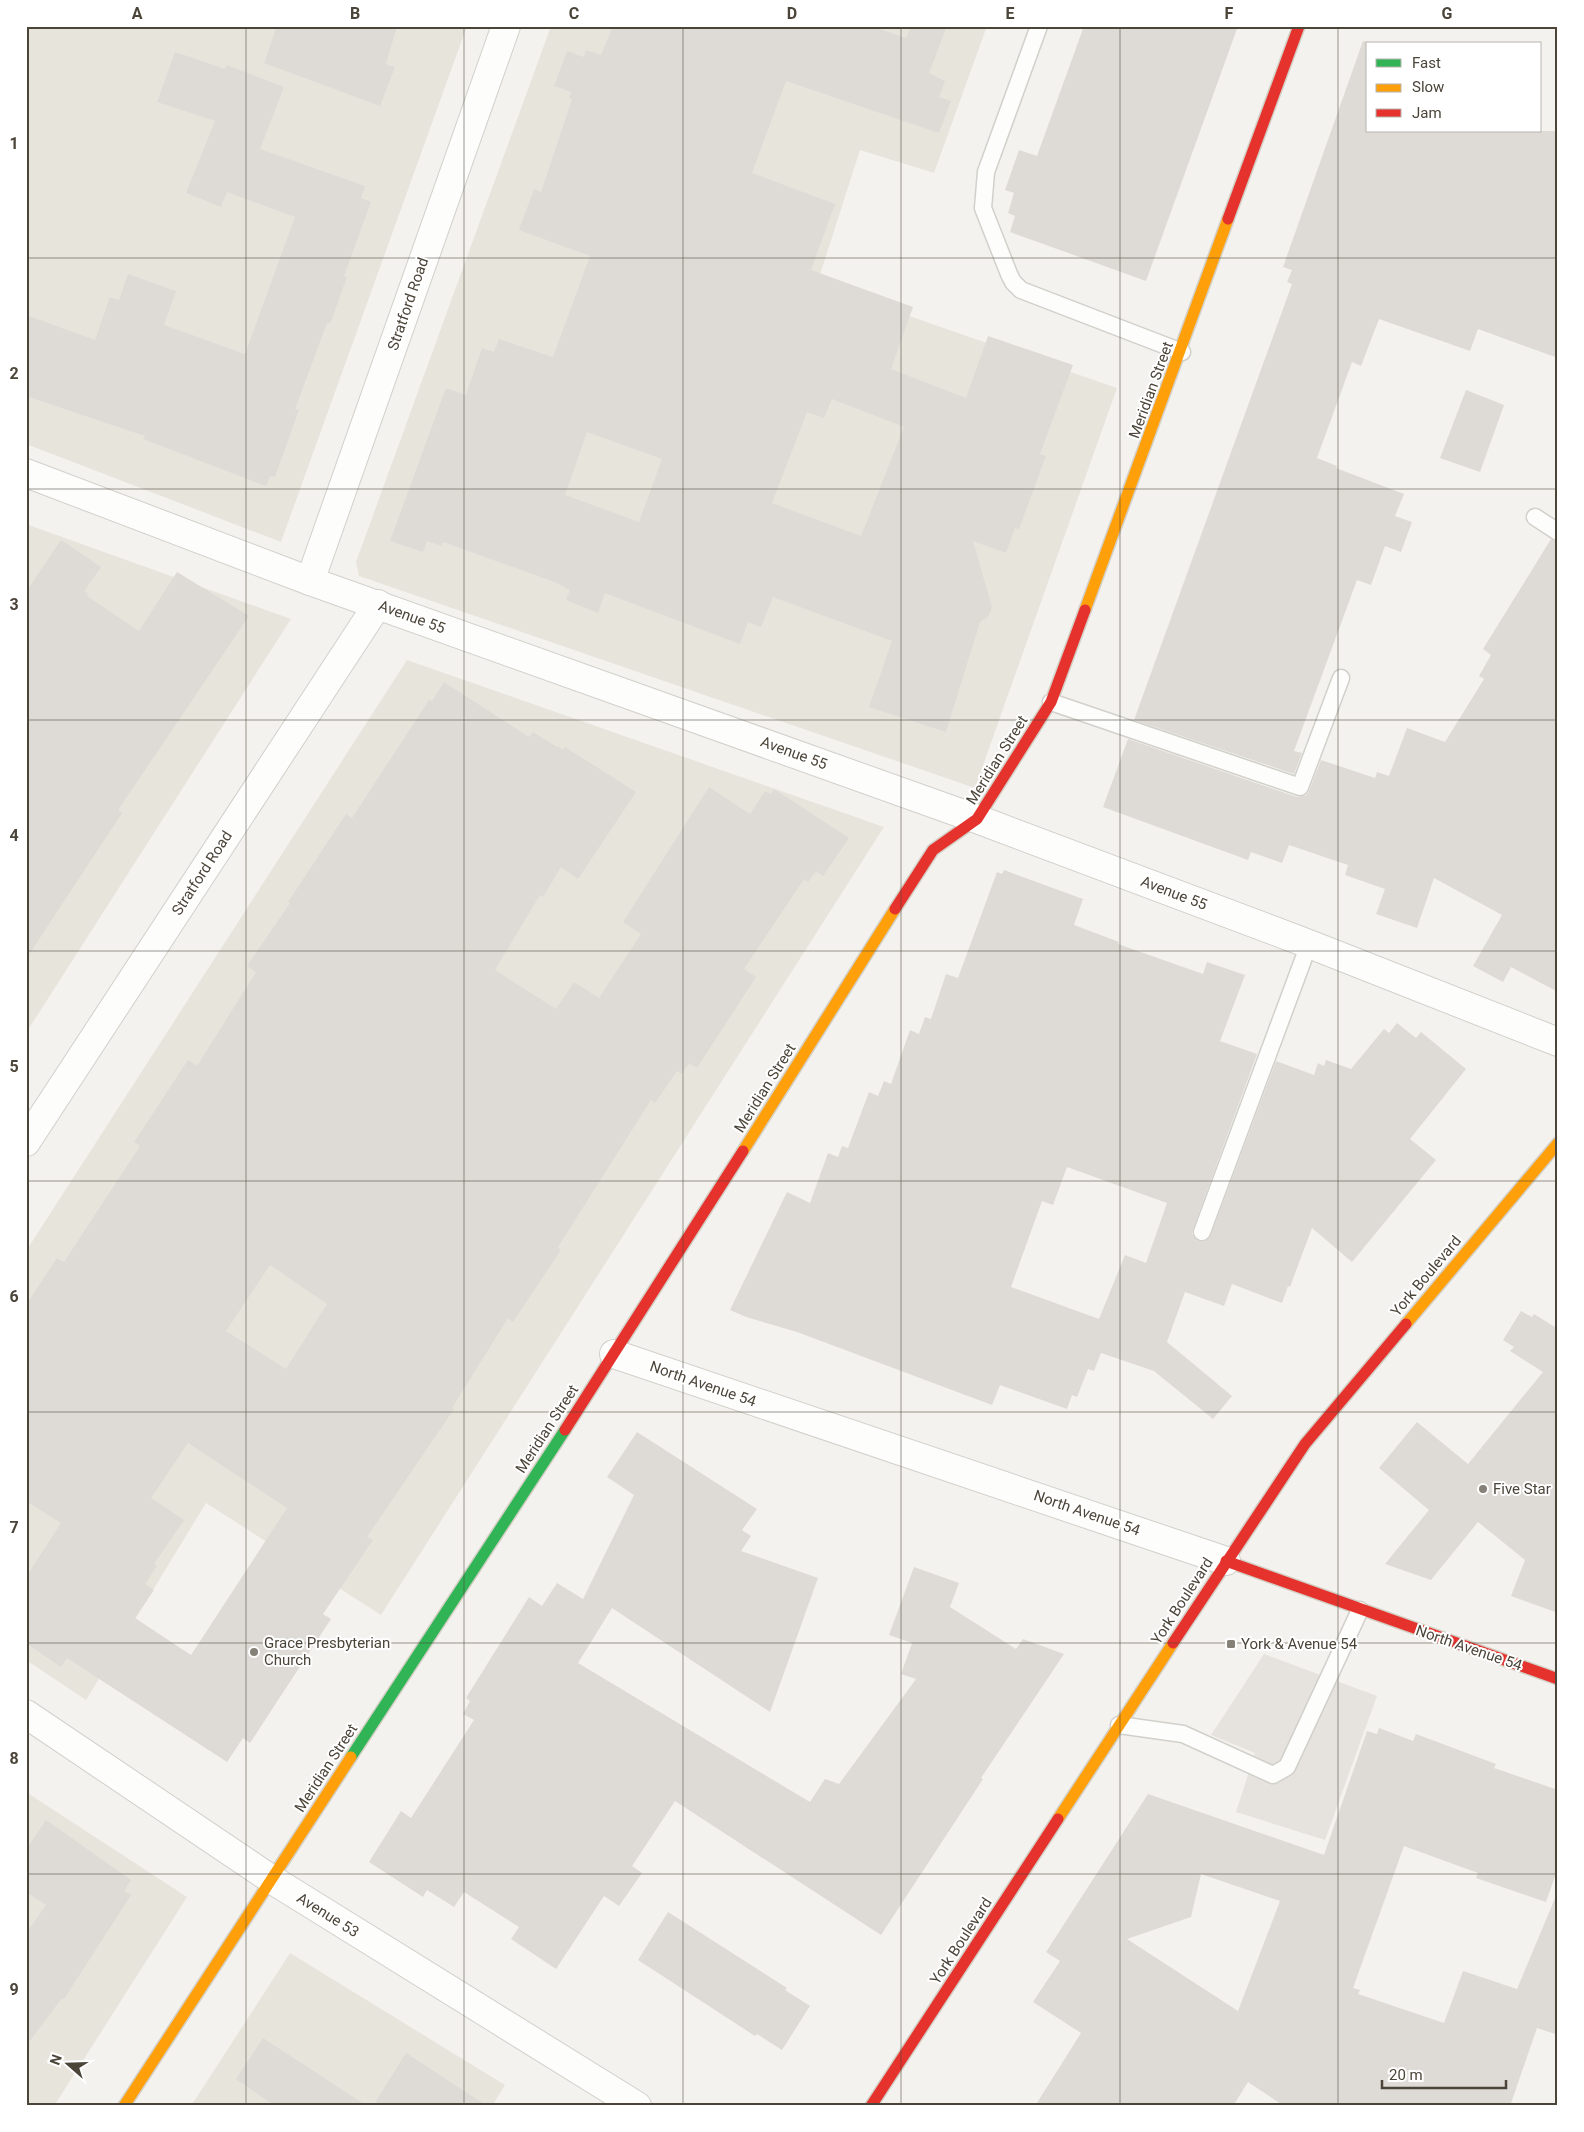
<svg xmlns="http://www.w3.org/2000/svg" width="1584" height="2132" viewBox="0 0 1584 2132" font-family="Roboto,sans-serif">
  <style>
    .residential { fill: #e7e4dc }
    .parking { fill: #e6e3df }
    .building { fill: #dedbd6; fill-rule: evenodd }
    .lines { fill: none; stroke-linecap: round; stroke-linejoin: round }
    .lane-casing { stroke: #d2d0cb; stroke-width: 19 }
    .street-casing { stroke: #d2d0cb; stroke-width: 30 }
    .fast-casing { stroke: #d3cfc5; stroke-width: 14 }
    .slow-casing { stroke: #d3cfc5; stroke-width: 14 }
    .jam-casing { stroke: #d3cfc5; stroke-width: 14 }
    .lane { stroke: #fdfdfc; stroke-width: 16 }
    .street { stroke: #fdfdfc; stroke-width: 28 }
    .fast { stroke: #30b455; stroke-width: 11 }
    .slow { stroke: #ff9f0a; stroke-width: 11 }
    .jam { stroke: #e5322d; stroke-width: 11 }
    .grid { fill: none; stroke: #4b4439; stroke-width: 1; stroke-opacity: 0.55 }
    .poi-dot { fill: #868178; stroke: #fff; stroke-width: 2 }
    .labels { text-anchor: middle; stroke-width: 4; stroke-linejoin: round; paint-order: stroke }
    .street-label { font-size: 15px; fill: #4b4439; stroke: #fff }
    .poi-label { font-size: 15px; fill: #4b4439; stroke: #fff; text-anchor: start }
    .neatline { fill: none; stroke: #4b4439; stroke-width: 2 }
    .grid-label { font-size: 16px; text-anchor: middle; font-weight: bold; fill: #4b4439 }
  </style>
  <rect width="100%" height="100%" fill="#f4f2ee"/>
  <g class="residential">
    <polygon points="26,26 467,26 281,542 26,444"/>
    <polygon points="551,26 987,26 934,173 860,150 817,284 1117,388 975,788 359,576 356,562"/>
    <polygon points="26,524 291,619 26,1033"/>
    <polygon points="407,660 884,827 381,1615 206,1503 86,1700 26,1660 26,1251"/>
    <polygon points="26,1792 187,1897 54,2106 26,2106"/>
    <polygon points="290,1953 505,2085 492,2106 191,2106"/>
  </g>
  <polygon class="parking" points="1264,1654 1377,1696 1325,1840 1236,1812 1255,1753 1211,1735"/>
  <g class="building">
    <polygon points="277,26 397,26 386,64 395,67 380,106 264,63"/>
    <path d="M613 26H871L906 38 911 26H947L929 73 945 81 939 97 951 101 939 133 786 81 752 173 835 204 811 270 913 307 891 369 966 398 988 336 1073 365 1040 454 1046 456 1019 529 1015 528 1006 553 973 541 992 607 988 617 980 622 946 732 869 707 892 641 773 597 761 627 748 622 740 644 605 593 598 613 566 600 570 590 552 581 443 542 441 546 427 541 423 552 390 541 446 388 466 395 482 348 494 352 499 339 553 357 590 256 519 230 534 189 541 192 572 99 569 98 571 92 554 86 567 51 584 57 586 50 601 55ZM832 399 904 427 861 536 772 503 807 412 824 418ZM587 432 662 459 639 522 565 495Z"/>
    <polygon points="1084,26 1238,26 1146,281 1010,232 1015,216 1008,213 1014,193 1005,190 1019,150 1037,156"/>
    <polygon points="1363,41 1368,42 1368,131 1558,131 1558,358 1478,329 1470,351 1379,319 1361,366 1352,362 1317,458 1337,466 1336,468 1404,494 1395,516 1412,522 1401,552 1385,546 1371,585 1357,580 1294,751 1302,753 1294,774 1134,720 1292,284 1287,282 1292,270 1283,267"/>
    <polygon points="175,52 225,69 227,65 284,87 260,149 365,186 361,198 371,202 344,276 347,277 330,324 327,323 295,409 299,410 275,477 270,476 266,486 143,439 145,436 26,396 26,315 95,340 110,297 119,300 128,274 176,291 164,325 245,354 295,217 227,192 221,207 186,193 215,121 157,102"/>
    <polygon points="1466,390 1504,405 1480,472 1440,458"/>
    <polygon points="1551,539 1558,542 1558,992 1511,967 1503,982 1473,966 1502,915 1434,878 1417,928 1376,914 1385,889 1345,875 1348,865 1289,845 1282,863 1251,852 1248,860 1103,807 1128,739 1297,797 1306,795 1309,791 1321,760 1375,778 1377,772 1389,776 1407,728 1445,742 1484,679 1479,676 1491,655 1483,649"/>
    <polygon points="61,540 101,567 84,591 89,594 87,596 139,631 177,572 249,616 118,810 122,813 26,959 26,592"/>
    <path d="M444 682 529 737 533 732 557 747 558 746 563 750 565 747 636 792 578 879 561 867 543 897 540 895 495 970 556 1009 574 982 599 998 641 934 623 922 709 787 750 814 765 791 771 794 774 789 849 838 823 876 816 871 808 882 804 879 744 969 756 977 697 1068 689 1063 682 1074 677 1071 655 1103 651 1100 558 1247 561 1250 513 1322 508 1318 452 1408 454 1409 367 1537 373 1540 323 1614 331 1619 250 1743 243 1738 227 1762 67 1658 61 1667 26 1643V1577L61 1523 26 1501V1305L57 1258 64 1262 140 1146 134 1142 188 1060 197 1066 256 972 247 966 290 903 288 902 346 814 352 818 429 700 432 701ZM270 1265 327 1304 286 1369 226 1331ZM188 1443 287 1508 191 1655 135 1618 154 1590 145 1584 157 1566 154 1564 184 1520 151 1498Z"/>
    <path d="M1004 870 1083 899 1074 925 1119 942 1118 944 1203 974 1207 962 1245 975 1220 1041 1257 1054 1193 1229 1192 1234 1198 1241 1204 1242 1211 1235 1276 1061 1314 1075 1318 1063 1324 1066 1326 1060 1351 1069 1384 1029 1389 1033 1397 1023 1416 1038 1421 1032 1466 1069 1410 1139 1436 1160 1352 1262 1312 1228 1290 1287 1288 1286 1282 1303 1232 1284 1224 1306 1185 1292 1167 1342 1232 1396 1213 1419 1154 1371 1101 1353 1094 1371 1088 1369 1077 1397 1072 1395 1067 1409 1000 1385 992 1405 797 1332 746 1317 730 1310 787 1192 810 1203 828 1153 838 1157 842 1146 848 1148 869 1092 878 1096 884 1081 891 1084 910 1030 919 1034 925 1017 931 1019 946 974 958 978 997 872 1002 874ZM1067 1167 1167 1203 1146 1263 1125 1255 1099 1319 1011 1287 1042 1201 1053 1205Z"/>
    <polygon points="1521,1311 1532,1317 1534,1314 1558,1329 1558,1613 1511,1596 1525,1560 1478,1522 1431,1580 1385,1564 1429,1510 1379,1468 1417,1422 1468,1464 1543,1372 1510,1351 1514,1347 1503,1340"/>
    <polygon points="637,1432 757,1509 742,1530 751,1536 741,1551 818,1578 770,1712 612,1608 578,1663 810,1802 825,1779 839,1784 916,1679 901,1674 912,1643 889,1635 914,1567 959,1583 950,1607 1016,1649 1023,1639 1064,1654 981,1778 983,1779 881,1935 675,1801 632,1866 642,1873 619,1906 604,1896 556,1969 511,1939 519,1927 464,1892 454,1907 427,1890 423,1897 369,1862 401,1811 411,1818 474,1720 463,1714 470,1701 466,1698 529,1597 542,1606 557,1583 583,1599 634,1495 607,1477"/>
    <path d="M1379 1728 1413 1741 1416 1734 1496 1764 1494 1768 1558 1790V1868L1546 1902 1476 1878 1478 1873 1404 1846 1353 1988 1360 1990 1358 1994 1444 2023 1463 1971 1517 1989 1558 1891V2035L1537 2028 1510 2106H1284L1248 2082 1233 2106H1035L1081 2033 1033 2002 1060 1961 1046 1952 1148 1794 1324 1855 1367 1731 1377 1734ZM1201 1874 1280 1901 1238 2011 1127 1939 1191 1917Z"/>
    <polygon points="46,1820 131,1880 124,1891 131,1895 64,1999 62,1998 26,2046 26,1934 46,1905 26,1892 26,1850"/>
    <polygon points="668,1912 787,1988 785,1990 810,2006 782,2050 757,2034 755,2036 638,1960"/>
    <polygon points="263,2038 367,2106 275,2106 236,2079"/>
    <polygon points="406,2053 487,2106 373,2106"/>
  </g>
  <g class="lines">
    <g class="lane-casing">
      <g id="lane">
        <polyline points="1039,26 986,172 983,208 1009,274 1013,282 1021,290 1182,352"/>
        <polyline points="1535,517 1558,532"/>
        <polyline points="1051,702 1300,787 1341,678"/>
        <polyline points="1202,1232 1309,944"/>
        <polyline points="1119,1725 1183,1734 1273,1775 1287,1767 1360,1610"/>
      </g>
    </g>
    <g class="street-casing">
      <g id="street">
        <polyline points="26,473 310,581 977,819 1309,944 1558,1042"/>
        <polyline points="310,581 506,26"/>
        <polyline points="26,1142 378,604"/>
        <polyline points="614,1354 1226,1561"/>
        <polyline points="26,1714 271,1879 637,2106"/>
      </g>
    </g>
    <g class="fast-casing">
      <polyline id="fast" points="351,1757 565,1430"/>
    </g>
    <g class="slow-casing">
      <g id="slow">
        <polyline points="1085,610 1228,219"/>
        <polyline points="743,1151 895,909"/>
        <polyline points="1406,1324 1558,1143"/>
        <polyline points="1058,1819 1173,1643"/>
        <polyline points="124,2106 351,1757"/>
      </g>
    </g>
    <g class="jam-casing">
      <g id="jam">
        <polyline points="1228,219 1299,26"/>
        <polyline points="895,909 933,850 977,819 1051,702 1085,610"/>
        <polyline points="565,1430 743,1151"/>
        <polyline points="1226,1561 1558,1679"/>
        <polyline points="1173,1643 1305,1444 1406,1324"/>
        <polyline points="871,2106 1058,1819"/>
      </g>
    </g>
    <use href="#lane" class="lane"/>
    <use href="#street" class="street"/>
    <use href="#fast" class="fast"/>
    <use href="#slow" class="slow"/>
    <use href="#jam" class="jam"/>
  </g>
  <path class="grid" d="M246 26V2106M464 26V2106M683 26V2106M901 26V2106M1120 26V2106M1338 26V2106M26 258H1558M26 489H1558M26 720H1558M26 951H1558M26 1181H1558M26 1412H1558M26 1643H1558M26 1874H1558"/>
  <g class="poi-dot">
    <circle cx="1483" cy="1489" r="5"/>
    <rect x="1226" y="1639" width="10" height="10" rx="2.5"/>
    <circle cx="254" cy="1652" r="5"/>
  </g>
  <g class="labels">
    <g class="street-label">
      <text transform="translate(408 304) rotate(-71)" y="5">Stratford Road</text>
      <text transform="translate(1151 390) rotate(-70)" y="5">Meridian Street</text>
      <text transform="translate(412 617) rotate(20)" y="5">Avenue 55</text>
      <text transform="translate(794 753) rotate(20)" y="5">Avenue 55</text>
      <text transform="translate(997 760) rotate(-58)" y="5">Meridian Street</text>
      <text transform="translate(202 873) rotate(-57)" y="5">Stratford Road</text>
      <text transform="translate(1174 893) rotate(21)" y="5">Avenue 55</text>
      <text transform="translate(765 1088) rotate(-58)" y="5">Meridian Street</text>
      <text transform="translate(1426 1276) rotate(-50)" y="5">York Boulevard</text>
      <text transform="translate(703 1384) rotate(19)" y="5">North Avenue 54</text>
      <text transform="translate(547 1429) rotate(-57)" y="5">Meridian Street</text>
      <text transform="translate(1087 1513) rotate(19)" y="5">North Avenue 54</text>
      <text transform="translate(1182 1601) rotate(-57)" y="5">York Boulevard</text>
      <text transform="translate(1469 1648) rotate(19)" y="5">North Avenue 54</text>
      <text transform="translate(326 1768) rotate(-57)" y="5">Meridian Street</text>
      <text transform="translate(328 1915) rotate(32)" y="5">Avenue 53</text>
      <text transform="translate(961 1941) rotate(-57)" y="5">York Boulevard</text>
    </g>
    <g class="poi-label">
      <text x="1493" y="1494">Five Star</text>
      <text x="264" y="1648">Grace Presbyterian<tspan x="264" dy="17">Church</tspan></text>
      <text x="1241" y="1649">York &amp; Avenue 54</text>
    </g>
  </g>
  <rect width="1584" height="2132" fill="none" stroke="#ffffff" stroke-width="55"/>
  <rect x="1366" y="42" width="175" height="90" fill="#ffffff" stroke="#b7b4b0"/>
  <rect x="1376" y="59" width="25" height="8" fill="#30b455" stroke="#b7b4b0"/>
  <text x="1412" y="68" font-size="15" fill="#4b4439">Fast</text>
  <rect x="1376" y="84" width="25" height="8" fill="#ff9f0a" stroke="#b7b4b0"/>
  <text x="1412" y="92" font-size="15" fill="#4b4439">Slow</text>
  <rect x="1376" y="109" width="25" height="8" fill="#e5322d" stroke="#b7b4b0"/>
  <text x="1412" y="118" font-size="15" fill="#4b4439">Jam</text>
  <g transform="translate(68 2064) rotate(290)" stroke="#ffffff" stroke-width="4" paint-order="stroke">
  <path d="M0-4L9 19L0 12L-9 19Z" fill="#4b4439"/>
  <text y="-8" font-size="14" font-weight="bold" text-anchor="middle" fill="#4b4439">N</text>
  </g>
  <path d="M1382 2080v8h124v-8" fill="none" stroke="#4b4439" stroke-width="2.5"/>
  <text x="1389" y="2080" font-size="15" fill="#4b4439" stroke="#ffffff" stroke-width="4" paint-order="stroke">20 m</text>
  <rect x="28" y="28" width="1528" height="2076" class="neatline"/>
  <g class="grid-label">
    <text x="137" y="19">A</text>
    <text x="355" y="19">B</text>
    <text x="574" y="19">C</text>
    <text x="792" y="19">D</text>
    <text x="1010" y="19">E</text>
    <text x="1229" y="19">F</text>
    <text x="1447" y="19">G</text>
    <text x="14" y="149">1</text>
    <text x="14" y="379">2</text>
    <text x="14" y="610">3</text>
    <text x="14" y="841">4</text>
    <text x="14" y="1072">5</text>
    <text x="14" y="1302">6</text>
    <text x="14" y="1533">7</text>
    <text x="14" y="1764">8</text>
    <text x="14" y="1995">9</text>
  </g>
</svg>
